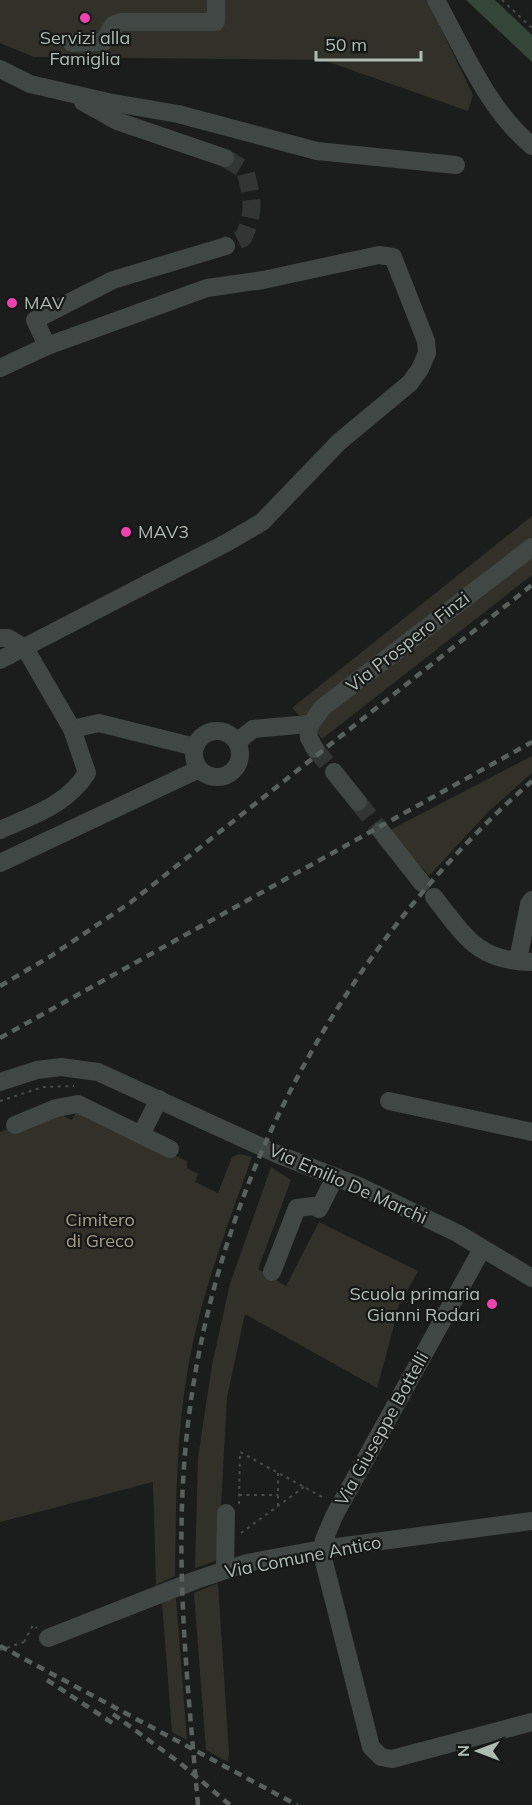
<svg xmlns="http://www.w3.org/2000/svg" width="532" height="1805" viewBox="0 0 532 1805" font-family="Mulish,sans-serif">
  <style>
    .green { fill: #323129 }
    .water { fill: #344637 }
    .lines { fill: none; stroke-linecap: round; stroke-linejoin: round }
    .minor-tunnel { stroke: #313533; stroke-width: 18; stroke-dasharray: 18 9; stroke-linecap: butt }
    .path { stroke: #464e49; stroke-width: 2; stroke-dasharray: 3 4.5; stroke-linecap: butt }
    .minor { stroke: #414744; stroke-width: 18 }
    .rail { stroke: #58615d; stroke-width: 4.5; stroke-dasharray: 8 6; stroke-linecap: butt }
    .path-bridge { stroke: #464e49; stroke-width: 2; stroke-dasharray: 3 4.5; stroke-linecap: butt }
    .poi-dot { fill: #ed43b0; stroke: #161817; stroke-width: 2 }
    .labels { text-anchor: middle; stroke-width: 4.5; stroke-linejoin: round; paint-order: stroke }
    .poi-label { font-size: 18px; fill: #aebcb3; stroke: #161817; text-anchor: start }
    .street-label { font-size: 18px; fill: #aebcb3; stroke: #161817 }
    .park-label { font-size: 18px; fill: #a69e86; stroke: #161817 }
  </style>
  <rect width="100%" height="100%" fill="#1b1d1c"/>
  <g class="green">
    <polygon points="0,0 427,0 473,95 468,111 323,60 34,57 0,43"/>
    <polygon points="532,516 532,541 303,719 292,708"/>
    <polygon points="532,557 532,575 322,739 316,731 321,719"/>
    <polygon points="532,756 532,773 488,812 429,876 390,830"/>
    <path d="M54 1111 72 1120 76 1113 105 1122 187 1161V1168L198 1174 195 1182 218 1193 232 1157 240 1154 252 1157C228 1224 202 1291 189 1362 176 1432 176 1504 175 1576L156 1585 153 1482 0 1522V1132Z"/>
    <polygon points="271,1167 291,1180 258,1269 286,1286 319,1222 418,1271 395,1313 397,1315 377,1388 245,1314 227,1397 218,1560 195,1568 198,1458 212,1365 230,1284"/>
    <polygon points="218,1583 229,1754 228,1762 206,1750 194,1593"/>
    <polygon points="176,1598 187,1740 172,1732 162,1602"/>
  </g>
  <polygon class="water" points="466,0 495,0 532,35 532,62"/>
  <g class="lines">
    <g class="minor-tunnel">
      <path d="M225 158 245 170C252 197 256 211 243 238L226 246"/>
      <polyline points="315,749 334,772"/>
      <polyline points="358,802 381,831"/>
    </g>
    <g class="path">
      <polyline points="502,0 532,28"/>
      <polyline points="0,1101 43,1087 74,1086"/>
      <polyline points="239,1495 278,1495"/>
      <polyline points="239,1504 240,1452 326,1499"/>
      <polyline points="278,1506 278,1473"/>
      <polyline points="241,1533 304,1487"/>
      <polyline points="24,1642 33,1625 37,1628"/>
    </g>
    <g class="minor">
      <path d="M436 0C463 49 488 110 532 146"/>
      <polyline points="72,43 103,42 113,25 121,22 216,22 216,0"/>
      <polyline points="0,69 30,84 108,102 178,114 317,151 456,165"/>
      <polyline points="83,102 117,121 225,158"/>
      <polyline points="0,368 47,346"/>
      <polyline points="0,638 8,638 25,648 72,729 99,723 195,747"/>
      <polyline points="0,660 228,542 262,522 339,442 410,383 420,369 427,353 426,341 393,257 379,255 263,280 207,288 47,346 35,320 113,280 226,246"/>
      <circle cx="217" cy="754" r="23"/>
      <polyline points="237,742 253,729 309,724"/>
      <polyline points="315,749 309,738 308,728 322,708 532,547"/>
      <polyline points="334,772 358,802"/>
      <path d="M0 830C33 815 67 805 87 773L72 729"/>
      <polyline points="381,831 422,883"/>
      <polyline points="0,863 199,769"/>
      <path d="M434 897C465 936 477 961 532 962"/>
      <polyline points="518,960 529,904 532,900"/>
      <polyline points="0,1082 37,1070 61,1067 98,1072 277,1154 361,1187 457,1233 532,1278"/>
      <polyline points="389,1101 532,1132"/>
      <polyline points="15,1125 56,1108 78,1104 170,1149"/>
      <polyline points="141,1135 159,1099"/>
      <polyline points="482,1249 334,1516 324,1540 323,1558 371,1747 381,1757 392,1759 532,1722"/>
      <polyline points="272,1272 297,1208 313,1206 319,1209 335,1177"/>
      <polyline points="225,1570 226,1513"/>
      <polyline points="48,1638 196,1580 247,1563 322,1549 532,1521"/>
    </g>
    <g class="rail">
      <polyline points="0,986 51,956 131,902 532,585"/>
      <polyline points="0,1038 532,742"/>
      <polyline points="0,1646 297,1805"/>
      <polyline points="47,1680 117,1726"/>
      <polyline points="113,1714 180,1763 230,1805"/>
      <path d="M198 1805C188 1689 175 1571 185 1454 206 1197 338 950 532 781"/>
    </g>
    <polyline class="path-bridge" points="0,1650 24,1642"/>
  </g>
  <g class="poi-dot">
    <circle cx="85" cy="18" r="6"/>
    <circle cx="12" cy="303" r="6"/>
    <circle cx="126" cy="532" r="6"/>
    <circle cx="492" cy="1304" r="6"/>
  </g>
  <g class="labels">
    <g class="poi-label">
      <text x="85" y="44" text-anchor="middle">Servizi alla<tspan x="85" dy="21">Famiglia</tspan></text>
      <text x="24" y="309">MAV</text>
      <text x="138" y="538">MAV3</text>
      <text x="480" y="1300" text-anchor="end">Scuola primaria<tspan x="480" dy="21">Gianni Rodari</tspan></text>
    </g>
    <g class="street-label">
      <text transform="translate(408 642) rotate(-38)" y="6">Via Prospero Finzi</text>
      <text transform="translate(348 1184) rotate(24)" y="6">Via Emilio De Marchi</text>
      <text transform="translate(382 1429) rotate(-61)" y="6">Via Giuseppe Bottelli</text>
      <text transform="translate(303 1557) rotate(-11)" y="6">Via Comune Antico</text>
    </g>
    <g class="park-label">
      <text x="100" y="1226">Cimitero<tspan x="100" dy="21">di Greco</tspan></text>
    </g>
  </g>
  <g transform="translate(478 1751) rotate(270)" stroke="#161817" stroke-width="4.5" paint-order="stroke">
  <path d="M0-4.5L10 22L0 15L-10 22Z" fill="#aebcb3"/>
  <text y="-9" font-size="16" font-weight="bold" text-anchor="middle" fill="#aebcb3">N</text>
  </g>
  <path d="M316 51v9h105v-9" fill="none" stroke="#aebcb3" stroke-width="3"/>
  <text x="325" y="51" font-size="18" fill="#aebcb3" stroke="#161817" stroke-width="4.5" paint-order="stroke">50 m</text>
</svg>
